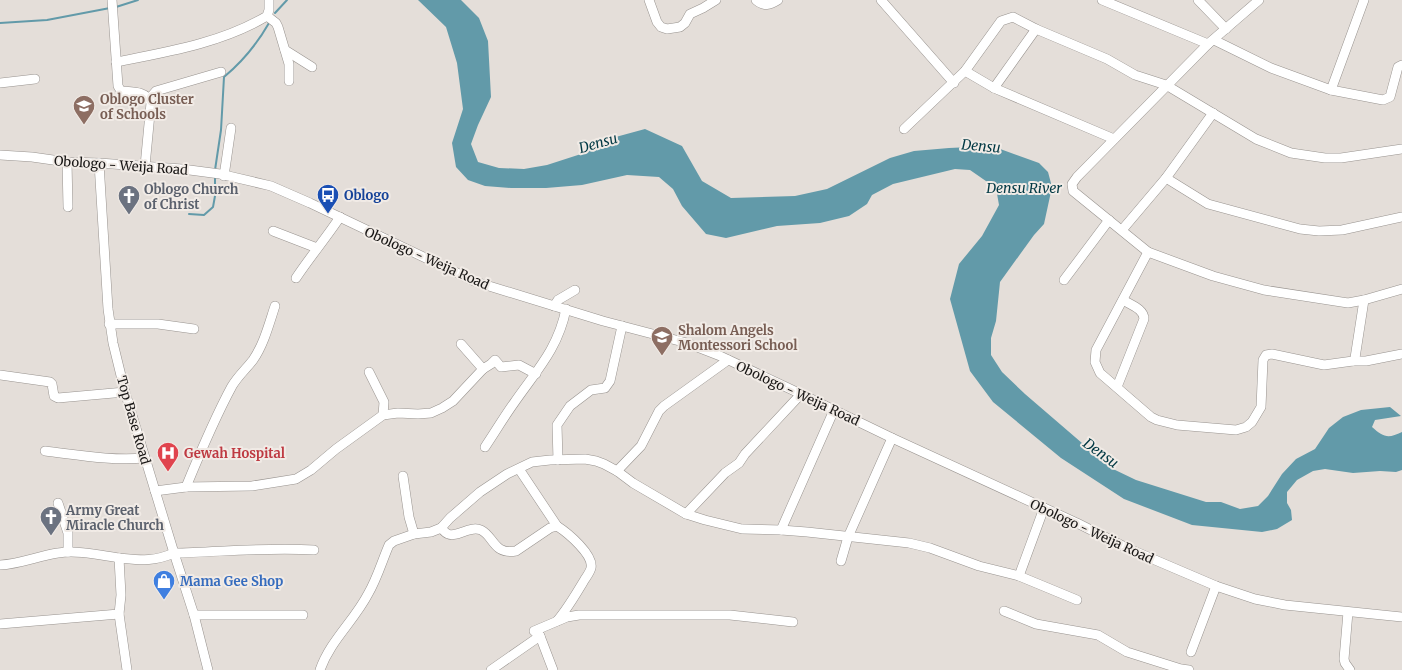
<svg xmlns="http://www.w3.org/2000/svg" width="1402" height="670" viewBox="0 0 1402 670" font-family="Merriweather,serif">
  <style>
    .water { fill: #629aa9 }
    .lines { fill: none; stroke-linecap: round; stroke-linejoin: round }
    .stream { stroke: #629aa9; stroke-width: 2 }
    .minor-casing { stroke: #98938f; stroke-width: 10 }
    .minor { stroke: #fff; stroke-width: 9 }
    .labels { text-anchor: middle; stroke-width: 4; stroke-linejoin: round; paint-order: stroke }
    .education-label { font-size: 13px; font-weight: bold; fill: #785e54; stroke: #f1ebe6; text-anchor: start }
    .street-label { font-size: 13px; fill: #181615; stroke: #f1ebe6 }
    .worship-label { font-size: 13px; font-weight: bold; fill: #5b616d; stroke: #f1ebe6; text-anchor: start }
    .transit-label { font-size: 13px; font-weight: bold; fill: #164399; stroke: #f1ebe6; text-anchor: start }
    .health-label { font-size: 13px; font-weight: bold; fill: #be3a42; stroke: #f1ebe6; text-anchor: start }
    .shop-label { font-size: 13px; font-weight: bold; fill: #366cbe; stroke: #f1ebe6; text-anchor: start }
    .water-label { font-size: 14px; font-style: italic; fill: #003843; stroke: #f1ebe6 }
  </style>
  <rect width="100%" height="100%" fill="#e4ded9"/>
  <path class="water" d="M418 0H461L479 18 488 41 491 97 478 125 471 144 478 162 499 168 524 169 547 165 581 154 612 138 645 129 682 146 702 181 731 198 795 196 827 189 890 158 914 151 949 148 992 146 1039 163 1048 172 1052 187 1044 224 1034 235 1000 282 996 321 991 338V355L1002 372 1025 394 1111 468 1136 480 1206 502H1221L1240 509 1258 506 1268 496 1282 474 1296 459 1315 449 1329 428 1343 417 1361 410 1390 407 1401 416 1375 420 1372 427C1383 437 1388 439 1402 432V470L1396 472 1380 471 1353 473 1325 469 1313 471 1297 480 1287 492V503L1291 510 1292 520 1277 529 1262 532 1192 525 1124 499 1061 458 993 402 970 371 950 299 959 264 982 236 999 205 996 188 970 170 955 169 893 184 872 195 867 204 849 216 820 223 777 226 726 238 706 234 682 206 673 189 659 177 627 175 582 185 546 188H511L485 186 468 180 456 167 452 143 463 109 457 63 446 27Z"/>
  <g class="lines">
    <g class="stream">
      <polyline points="116,7 138,0"/>
      <polyline points="275,13 287,0"/>
      <polyline points="0,23 47,20 110,8"/>
      <path d="M215 170 221 130 224 77C242 62 257 44 269 23"/>
      <polyline points="189,214 204,215 213,207 215,196 215,178"/>
    </g>
    <g class="minor-casing">
      <g id="minor">
        <path d="M112 0 118 86 121 91C132 92 147 91 151 103L145 166"/>
        <polyline points="649,0 657,22 661,27 667,29 680,27 685,23 690,14 703,8 716,0"/>
        <path d="M756 0C764 7 770 5 778 0"/>
        <polyline points="881,0 954,83"/>
        <polyline points="1102,0 1208,44"/>
        <polyline points="1198,0 1226,29"/>
        <polyline points="1259,0 1208,44 1077,177 1072,184 1073,191 1148,252 1213,276 1264,290 1348,303 1364,300 1402,289"/>
        <polyline points="267,16 276,23 278,27 289,64 289,81"/>
        <polyline points="1214,40 1271,68 1331,90 1383,100 1390,97 1398,67 1402,65"/>
        <polyline points="285,50 312,67"/>
        <path d="M116 62C167 52 222 43 267 16L269 10V0"/>
        <polyline points="965,71 994,88 1114,139"/>
        <polyline points="0,83 35,79"/>
        <polyline points="994,88 1036,29"/>
        <polyline points="1331,90 1364,0"/>
        <polyline points="150,98 156,91 221,72"/>
        <polyline points="904,129 965,71 1001,21 1013,17 1036,29 1107,59 1135,75 1166,85 1256,139 1291,153 1325,158 1341,158 1402,149"/>
        <polyline points="0,155 32,157 67,162 99,163 182,169 220,174 271,186 310,203 476,282 603,321 687,343 718,355 801,394 892,438 1077,523 1127,548 1216,586 1255,599 1285,605 1402,617"/>
        <polyline points="67,162 68,207"/>
        <polyline points="99,163 108,309 113,343 125,392 174,553 194,615 208,670"/>
        <polyline points="224,176 231,128"/>
        <polyline points="1166,178 1208,204 1300,229 1319,231 1342,230 1402,217"/>
        <polyline points="1122,230 1166,178 1213,113"/>
        <polyline points="273,231 317,248"/>
        <polyline points="1148,252 1096,350 1095,362 1100,373 1151,417 1157,420 1177,425 1236,430 1246,427 1252,422 1261,407 1263,360 1266,355 1272,354 1324,365 1353,361 1355,358 1364,300"/>
        <path d="M296 278C310 257 326 238 340 217"/>
        <polyline points="1064,280 1109,220"/>
        <polyline points="554,306 558,300 575,290"/>
        <polyline points="109,324 158,324 194,329"/>
        <polyline points="461,344 483,369"/>
        <polyline points="1353,361 1366,361 1402,354"/>
        <polyline points="369,372 384,402 383,415"/>
        <polyline points="0,375 50,382 52,384 54,396 58,398 125,392"/>
        <path d="M1117 387 1144 319C1144 309 1131 305 1123 300"/>
        <path d="M485 447C495 432 504 417 514 403 536 371 558 349 566 309"/>
        <path d="M45 451C79 455 112 461 145 458"/>
        <polyline points="558,460 557,425 570,406 591,390 605,388 610,381 622,326"/>
        <polyline points="519,469 557,526"/>
        <polyline points="617,471 641,446 659,411 664,406 728,360"/>
        <polyline points="403,476 409,517 414,534"/>
        <path d="M186 487C200 453 214 419 232 386 238 376 246 369 253 360 264 344 269 324 275 306"/>
        <polyline points="155,491 186,487 252,486 296,479 311,470 336,449 383,415 398,413 418,414 431,413 442,408 453,401 483,369 491,364 495,360 501,367 519,365 536,374"/>
        <polyline points="58,503 68,533 68,552"/>
        <polyline points="1044,508 1019,576 1077,600"/>
        <polyline points="686,514 725,473 739,463 745,454 801,394"/>
        <path d="M441 528C443 530 445 533 448 534 457 538 470 525 481 530 494 536 493 555 516 551L550 528 557 526C568 533 594 555 591 568 590 572 587 576 585 579 576 594 568 608 557 621"/>
        <polyline points="781,530 834,410"/>
        <polyline points="841,561 848,537 892,438"/>
        <path d="M0 565C20 564 38 556 58 553 78 550 99 555 119 558"/>
        <polyline points="1004,611 1036,624 1098,635 1127,652 1181,669 1189,670"/>
        <polyline points="1348,612 1344,659 1345,663 1350,670"/>
        <polyline points="194,615 303,615"/>
        <polyline points="0,624 119,614"/>
        <polyline points="1191,652 1216,586"/>
        <path d="M127 670 119 614 121 595 119 558C141 560 153 562 174 553 220 552 267 547 314 550"/>
        <path d="M320 670C330 641 354 621 368 594 377 579 382 561 389 545L394 541 414 534 431 532 441 528 450 518 480 492 507 474 532 462 550 460 585 459 596 461 604 464 617 471 633 483 686 514 705 520 742 529 781 530 807 532 909 543 930 548 979 566 1019 576"/>
        <polyline points="491,670 540,636"/>
        <polyline points="553,670 540,636 534,631 567,617 579,615 730,615 793,622"/>
      </g>
    </g>
    <use href="#minor" class="minor"/>
  </g>
  <defs>
    <g id="school-pin" transform="scale(1.15)"><path d="M0 17L-7.5 6A9.5 9.5 0 1 1 7.5 6Z" fill="#8d6e63" stroke="#f1ebe6"/><path d="M0-5L7-2L0 1L-7-2ZM-4 1L0 2.5L4 1V4Q0 6-4 4Z" fill="#fff"/></g>
    <g id="bus-pin" transform="scale(1.15)"><path d="M0 17L-7.5 6A9.5 9.5 0 1 1 7.5 6Z" fill="#1a4fb4" stroke="#f1ebe6"/><path d="M-5-6H5V4H4V6H2V4H-2V6H-4V4H-5ZM-3.5-4V0h7V-4ZM-3.5 1.2v1.5H-2V1.2ZM2 1.2v1.5H3.5V1.2Z" fill="#fff"/></g>
    <g id="church-pin" transform="scale(1.15)"><path d="M0 17L-7.5 6A9.5 9.5 0 1 1 7.5 6Z" fill="#6b7280" stroke="#f1ebe6"/><path d="M-1.2-6h2.4v3.5h3.3v2.4h-3.3V6h-2.4V-.1h-3.3v-2.4h3.3Z" fill="#fff"/></g>
    <g id="hospital-pin" transform="scale(1.15)"><path d="M0 17L-7.5 6A9.5 9.5 0 1 1 7.5 6Z" fill="#e0444e" stroke="#f1ebe6"/><path d="M-5-5h3v3.5h4V-5h3V5h-3V1.5h-4V5h-3Z" fill="#fff"/></g>
    <g id="shop-pin" transform="scale(1.15)"><path d="M0 17L-7.5 6A9.5 9.5 0 1 1 7.5 6Z" fill="#3f7fe0" stroke="#f1ebe6"/><path d="M-5-2.5h2.3a2.7 3.5 0 0 1 5.4 0H5L5.5 6h-11ZM-1.5-2.5h3a1.5 2.3 0 0 0-3 0Z" fill="#fff"/></g>
  </defs>
  <g fill-rule="evenodd">
    <use href="#school-pin" x="84" y="106"/>
    <use href="#bus-pin" x="328" y="195"/>
    <use href="#church-pin" x="129" y="196"/>
    <use href="#school-pin" x="662" y="337"/>
    <use href="#hospital-pin" x="168" y="453"/>
    <use href="#church-pin" x="51" y="517"/>
    <use href="#shop-pin" x="164" y="581"/>
  </g>
  <g class="labels">
    <g class="education-label">
      <text x="100" y="104">Oblogo Cluster<tspan x="100" dy="15">of Schools</tspan></text>
      <text x="678" y="335">Shalom Angels<tspan x="678" dy="15">Montessori School</tspan></text>
    </g>
    <g class="street-label">
      <text transform="translate(121 165) rotate(4)" y="5">Obologo - Weija Road</text>
      <text transform="translate(427 258) rotate(24)" y="5">Obologo - Weija Road</text>
      <text transform="translate(798 393) rotate(25)" y="5">Obologo - Weija Road</text>
      <text transform="translate(134 420) rotate(74)" y="5">Top Base Road</text>
      <text transform="translate(1092 531) rotate(25)" y="5">Obologo - Weija Road</text>
    </g>
    <g class="worship-label">
      <text x="144" y="194">Oblogo Church<tspan x="144" dy="15">of Christ</tspan></text>
      <text x="66" y="515">Army Great<tspan x="66" dy="15">Miracle Church</tspan></text>
    </g>
    <g class="transit-label">
      <text x="344" y="200">Oblogo</text>
    </g>
    <g class="health-label">
      <text x="184" y="458">Gewah Hospital</text>
    </g>
    <g class="shop-label">
      <text x="180" y="586">Mama Gee Shop</text>
    </g>
    <g class="water-label">
      <text transform="translate(598 143) rotate(-16)" y="5">Densu</text>
      <text transform="translate(981 146) rotate(5)" y="5">Densu</text>
      <text x="1024" y="193">Densu River</text>
      <text transform="translate(1101 453) rotate(36)" y="5">Densu</text>
    </g>
  </g>
</svg>
